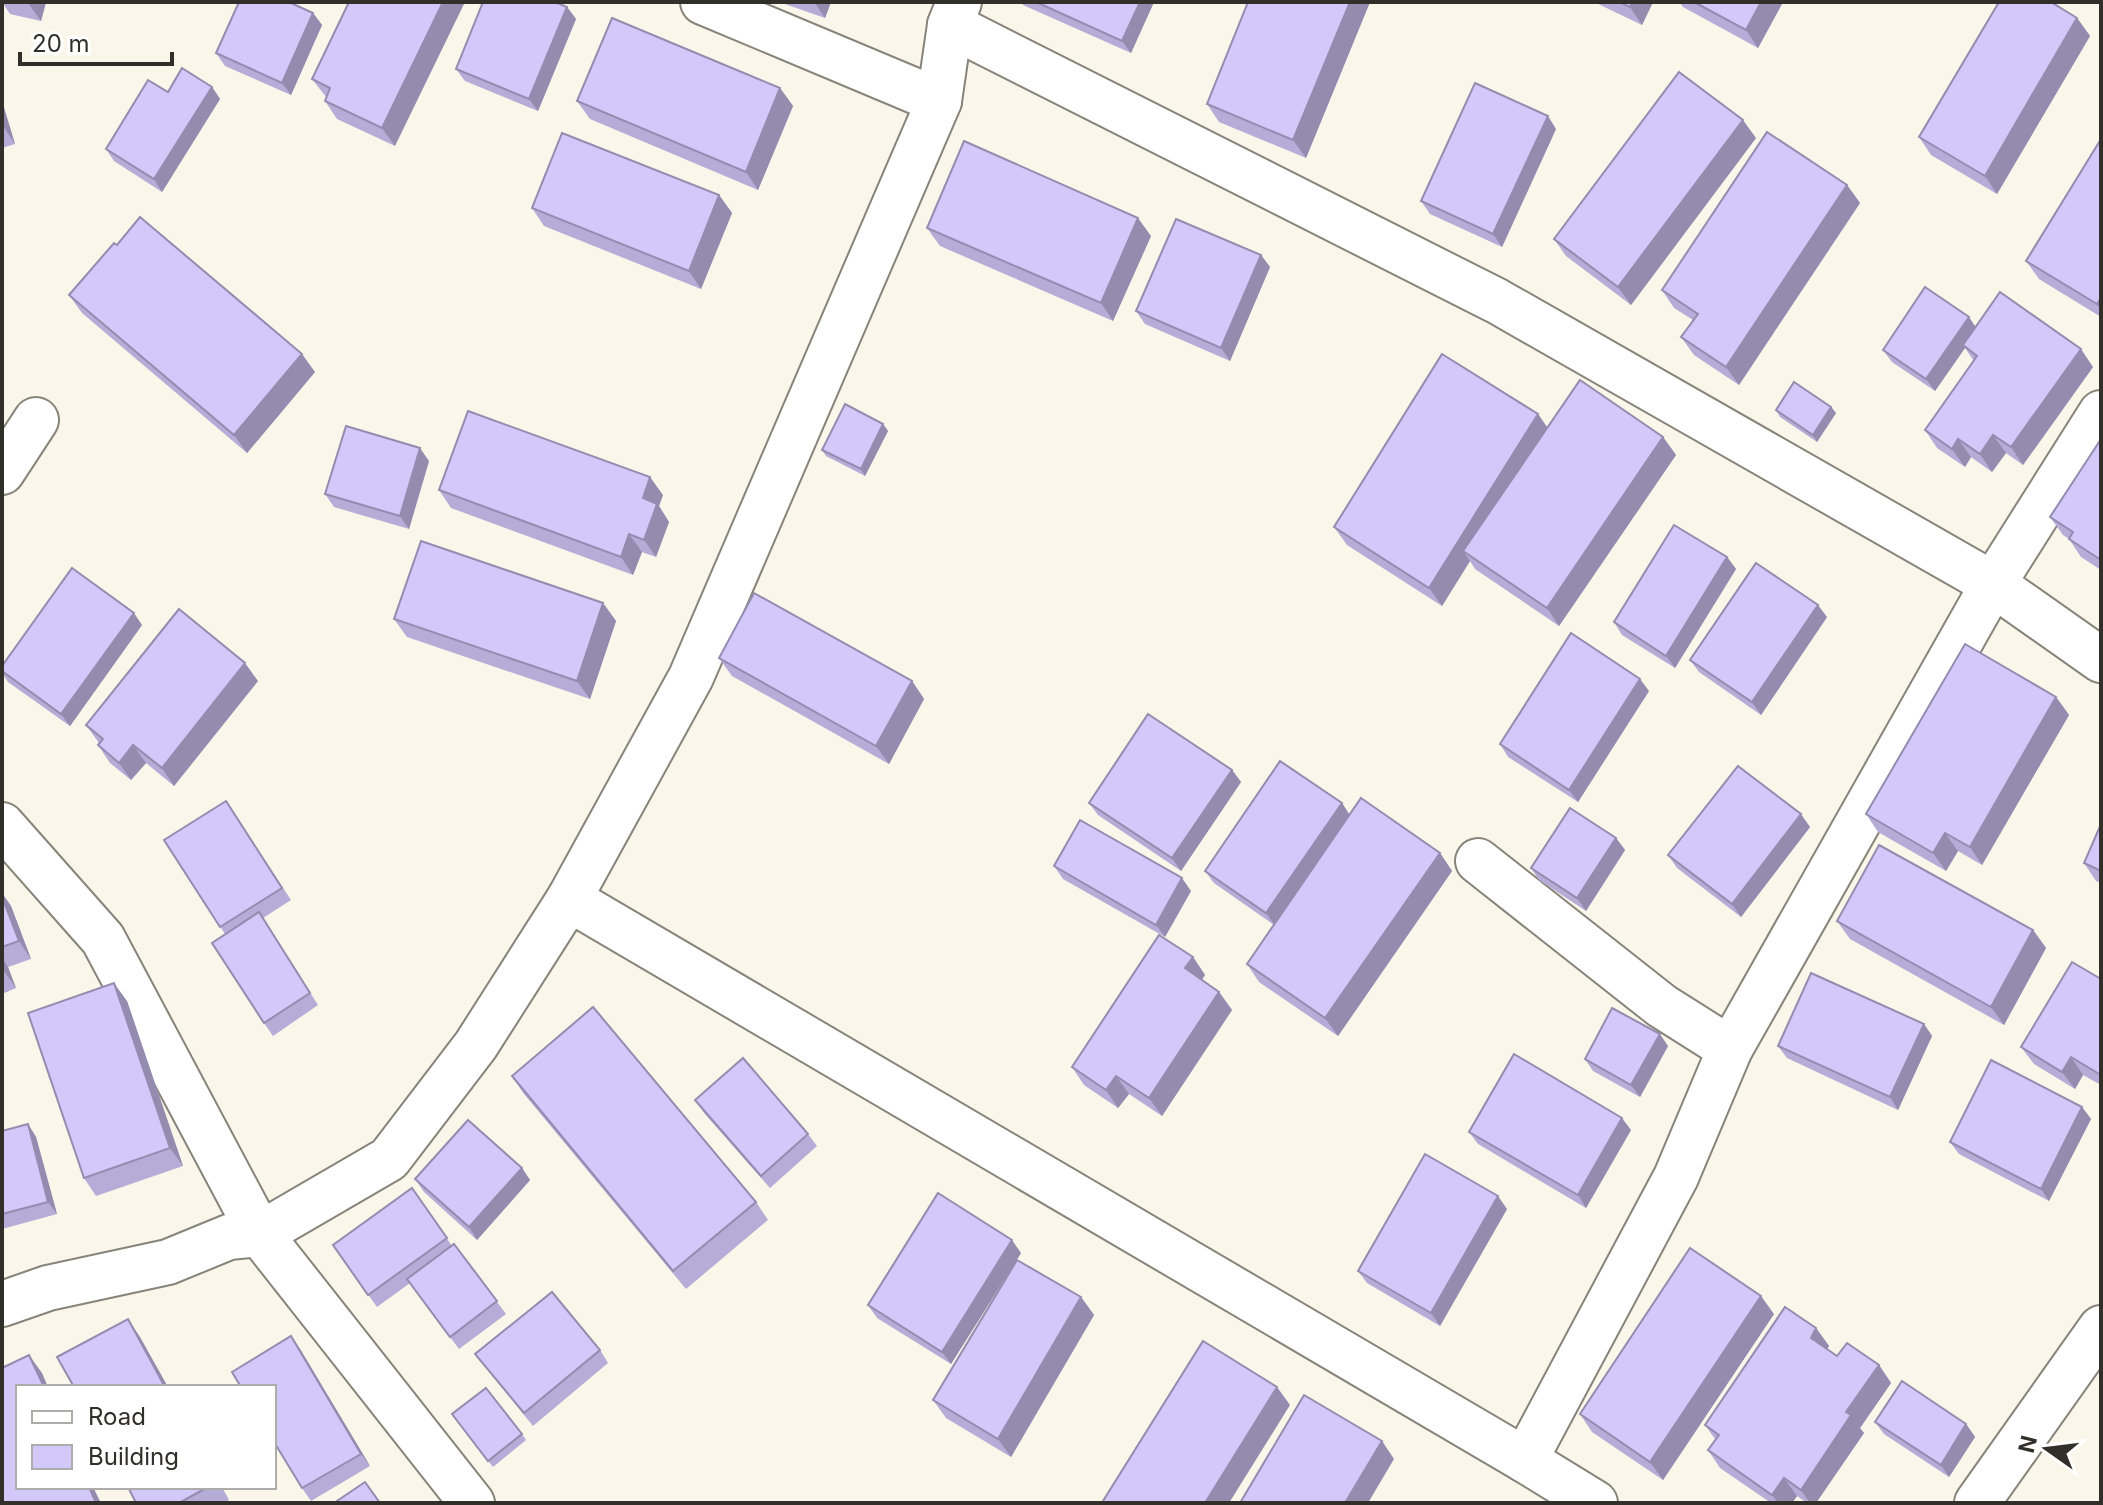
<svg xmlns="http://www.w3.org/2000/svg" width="2103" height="1505" viewBox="0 0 2103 1505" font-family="Inter,sans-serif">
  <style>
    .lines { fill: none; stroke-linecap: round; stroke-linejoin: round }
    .minor-casing { stroke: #878479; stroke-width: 48 }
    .minor { stroke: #fff; stroke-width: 44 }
    .wall { fill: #b5acd7 }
    .shaded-wall { fill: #948caf }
    .building { fill: #d3c8fa; stroke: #948caf; stroke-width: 2 }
  </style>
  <rect width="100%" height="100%" fill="#faf6ea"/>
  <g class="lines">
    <g class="minor-casing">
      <g id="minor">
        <polyline points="703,2 939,101"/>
        <polyline points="950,25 1497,301 1993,584 2101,660"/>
        <polyline points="2,472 36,420"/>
        <polyline points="2,825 103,939 260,1234 472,1503"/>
        <polyline points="1478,861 1662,1006 1730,1049"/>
        <polyline points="569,899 1525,1460 1595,1503"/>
        <polyline points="2,1304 48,1288 168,1262 229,1237 260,1234 389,1159 476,1045 569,899 691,677 939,101 950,25 959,2"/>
        <polyline points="1525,1460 1676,1177 1730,1049 1993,584 2101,413"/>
        <polyline points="1977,1503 2101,1328"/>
      </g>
    </g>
    <use href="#minor" class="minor"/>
  </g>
  <g class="wall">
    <polygon points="2,2 46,2 41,21 10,14"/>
    <polygon points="349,2 395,146 337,119 325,101 326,97 312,79"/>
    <polygon points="779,2 831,2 825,18"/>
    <polygon points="1022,2 1154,2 1131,53 1023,5"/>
    <polygon points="1248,2 1370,2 1306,158 1219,122 1207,104"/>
    <polygon points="1594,2 1653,2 1642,25"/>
    <polygon points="1679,2 1783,2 1758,48 1683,7"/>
    <polygon points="567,7 576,19 538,111 465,81 456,69"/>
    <polygon points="313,13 322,25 291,95 225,66 216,53"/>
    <polygon points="2077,18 2090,36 1997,194 1931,155 1919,137"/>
    <polygon points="212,87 220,99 162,192 114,161 106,149 168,92"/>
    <polygon points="780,88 793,106 758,190 590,119 577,101"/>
    <polygon points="2,101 15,144 2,148"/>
    <polygon points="1556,129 1502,247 1430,214 1421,201"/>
    <polygon points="1756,138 1631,305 1566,256 1554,239"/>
    <polygon points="2101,139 2101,317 2039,279 2026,261"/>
    <polygon points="1847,185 1860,203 1739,385 1694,355 1681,337 1693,320 1674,308 1662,290"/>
    <polygon points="719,195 732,213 701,289 544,226 532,208"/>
    <polygon points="927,228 1151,236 1113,321 940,246"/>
    <polygon points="117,245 315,372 247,453 82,313 69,295"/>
    <polygon points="1261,255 1270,267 1230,361 1145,324 1136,311"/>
    <polygon points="1975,327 2093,367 2023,465 2006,453 1992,472 1971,457 1965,467 1937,448 1925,430 1974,361 1965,348 1935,391 1892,362 1883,350"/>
    <polygon points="1831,407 1836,413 1817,442 1780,417 1776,410"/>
    <polygon points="1538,414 1548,428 1663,437 1676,455 1559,626 1475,569 1470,561 1442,606 1347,545 1334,527"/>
    <polygon points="883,424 888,431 865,476 826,456 822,450"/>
    <polygon points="2101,439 2101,570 2081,557 2069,539 2063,535 2050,517"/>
    <polygon points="429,461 409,529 334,507 325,494"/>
    <polygon points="439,490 663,495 659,506 669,522 656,557 642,552 633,575 451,508"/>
    <polygon points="1727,557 1736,569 1675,668 1622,635 1614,622"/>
    <polygon points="603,603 616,621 590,699 407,637 394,619"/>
    <polygon points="1827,617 1761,715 1699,672 1690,660"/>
    <polygon points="142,625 70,726 8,682 2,673 2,666"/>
    <polygon points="719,658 912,681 924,699 889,764 732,676"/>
    <polygon points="258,681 174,786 146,763 131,780 110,763 98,745 99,743 86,725"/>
    <polygon points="1649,691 1578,802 1508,757 1500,744"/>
    <polygon points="2056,697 2069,715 1982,865 1958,851 1946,871 1878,832 1866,814"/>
    <polygon points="1232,770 1241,782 1181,871 1098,815 1089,803"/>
    <polygon points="226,801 291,900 263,918 318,1005 273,1036 264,1023 225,934 164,840"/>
    <polygon points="1342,803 1350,815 1440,853 1452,871 1338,1036 1259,982 1247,964 1274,925 1214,883 1205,871"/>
    <polygon points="2101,824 2101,883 2096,881 2084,863"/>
    <polygon points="1810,827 1741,917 1677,868 1668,855"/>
    <polygon points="1616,838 1625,850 1586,911 1539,880 1531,868"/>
    <polygon points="1054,866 1191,891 1165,937 1063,879"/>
    <polygon points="2,893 11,906 31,959 8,967 16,988 2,994"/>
    <polygon points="1837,921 2033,930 2046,948 2004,1025 1850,939"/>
    <polygon points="1193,957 1205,975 1202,980 1219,992 1232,1010 1162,1116 1129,1094 1118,1108 1084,1085 1072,1067"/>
    <polygon points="2101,979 2101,1085 2083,1075 2075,1089 2034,1064 2021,1047"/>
    <polygon points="127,1001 183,1166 96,1196 84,1178"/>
    <polygon points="1924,1024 1932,1036 1898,1110 1787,1058 1778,1046"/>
    <polygon points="1668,1046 1640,1097 1593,1071 1585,1059"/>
    <polygon points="512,1076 756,1202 768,1220 686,1289 524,1094"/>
    <polygon points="695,1100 808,1134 817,1146 770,1188 704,1113"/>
    <polygon points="2082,1107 2091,1119 2049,1201 1959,1154 1950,1142"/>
    <polygon points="28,1124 36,1137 57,1214 2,1229 2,1131"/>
    <polygon points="1631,1130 1586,1208 1478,1144 1469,1132"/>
    <polygon points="522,1168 530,1180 477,1240 424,1192 415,1179"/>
    <polygon points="412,1188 452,1246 454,1244 506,1314 459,1349 410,1283 377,1307 333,1245"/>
    <polygon points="1507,1209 1440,1326 1367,1283 1358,1271"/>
    <polygon points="1021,1253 951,1364 877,1318 868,1305"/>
    <polygon points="1081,1297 1094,1315 1011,1457 946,1418 933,1400"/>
    <polygon points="1774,1314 1663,1480 1592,1432 1580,1414"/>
    <polygon points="1816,1328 1829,1346 1827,1349 1837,1356 1879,1365 1891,1383 1860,1428 1864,1433 1816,1503 1807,1503 1797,1496 1792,1503 1771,1503 1720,1468 1708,1450 1715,1439 1705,1425"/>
    <polygon points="300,1349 370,1466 311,1501 302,1488"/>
    <polygon points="600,1350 608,1363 533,1426 475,1354"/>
    <polygon points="452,1414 522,1434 526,1440 493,1467"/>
    <polygon points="1875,1422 1966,1424 1975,1437 1949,1477 1884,1434"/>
    <polygon points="128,1487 222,1487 229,1500 224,1503 136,1503"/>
  </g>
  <g class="shaded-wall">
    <polygon points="28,2 46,2 41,21 28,3"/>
    <polygon points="443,2 465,2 395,146 382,128"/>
    <polygon points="814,2 831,2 825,18"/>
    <polygon points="1140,2 1154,2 1131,53 1122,41"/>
    <polygon points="1350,2 1370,2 1306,158 1293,140"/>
    <polygon points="1632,2 1653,2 1642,25 1630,7"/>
    <polygon points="1761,2 1783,2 1758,48 1746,30"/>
    <polygon points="567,7 576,19 538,111 529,99"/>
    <polygon points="313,13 322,25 291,95 282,83"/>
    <polygon points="2077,18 2090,36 1997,194 1985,176"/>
    <polygon points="212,87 220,99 162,192 154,179"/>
    <polygon points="780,88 793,106 758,190 746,172"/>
    <polygon points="2,101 15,144 3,126"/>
    <polygon points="1548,116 1556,129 1502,247 1493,234"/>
    <polygon points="1743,120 1756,138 1631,305 1618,287"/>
    <polygon points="1847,185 1860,203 1739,385 1726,367"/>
    <polygon points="719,195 732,213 701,289 689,271"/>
    <polygon points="1138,218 1151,236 1113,321 1101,303"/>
    <polygon points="1261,255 1270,267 1230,361 1221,348"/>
    <polygon points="2101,298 2101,310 2097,304"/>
    <polygon points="1969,317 1977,329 1963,345 1965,348 1935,391 1926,379"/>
    <polygon points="2081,349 2093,367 2023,465 2011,447"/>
    <polygon points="302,354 315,372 247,453 234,435"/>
    <polygon points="1831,407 1836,413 1817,442 1813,435"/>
    <polygon points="1538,414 1550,432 1463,551 1470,561 1442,606 1429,588"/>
    <polygon points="883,424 888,431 865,476 861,469"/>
    <polygon points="1993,435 2006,453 1992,472 1980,454"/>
    <polygon points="1663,437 1676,455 1559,626 1547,608"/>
    <polygon points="1958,439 1971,457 1965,467 1952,449"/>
    <polygon points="420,448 429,461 409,529 400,516"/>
    <polygon points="650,477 663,495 659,506 669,522 656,557 644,540 643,498"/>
    <polygon points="629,534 642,552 633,575 621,557"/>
    <polygon points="1727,557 1736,569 1675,668 1666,656"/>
    <polygon points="603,603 616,621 590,699 577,681"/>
    <polygon points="1818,605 1827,617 1761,715 1752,702"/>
    <polygon points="134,613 142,625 70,726 61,714"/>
    <polygon points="245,663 258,681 174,786 162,768"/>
    <polygon points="1640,679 1649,691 1578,802 1569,790"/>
    <polygon points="912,681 924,699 889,764 876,746"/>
    <polygon points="2056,697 2069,715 1982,865 1970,847"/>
    <polygon points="133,745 146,763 131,780 119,763"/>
    <polygon points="1232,770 1241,782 1181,871 1172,858"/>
    <polygon points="1342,803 1350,816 1275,926 1266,913"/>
    <polygon points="1801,814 1810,827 1741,917 1732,904"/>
    <polygon points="1945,833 1958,851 1946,871 1933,853"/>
    <polygon points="1616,838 1625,850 1586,911 1577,898"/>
    <polygon points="1440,853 1452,871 1338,1036 1325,1018"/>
    <polygon points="1182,878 1191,891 1165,937 1156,925"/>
    <polygon points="2,893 11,906 31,959 19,941 2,897"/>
    <polygon points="2033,930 2046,948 2004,1025 1991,1007"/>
    <polygon points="1193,957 1205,975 1197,986 1185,968"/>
    <polygon points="2,958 8,967 16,988 3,970"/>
    <polygon points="114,983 127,1001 183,1166 170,1148"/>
    <polygon points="1219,992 1232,1010 1162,1116 1149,1098"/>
    <polygon points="1924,1024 1932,1036 1898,1110 1890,1097"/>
    <polygon points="1660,1034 1668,1046 1640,1097 1631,1085"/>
    <polygon points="2071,1057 2083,1075 2075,1089 2062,1072"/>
    <polygon points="1116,1076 1129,1094 1118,1108 1106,1090"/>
    <polygon points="2082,1107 2091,1119 2049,1201 2041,1189"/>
    <polygon points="1622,1118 1631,1130 1586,1208 1578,1195"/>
    <polygon points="28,1124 36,1137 57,1214 48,1202"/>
    <polygon points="522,1168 530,1180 477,1240 469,1227"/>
    <polygon points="1498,1196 1507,1209 1440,1326 1431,1313"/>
    <polygon points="1012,1240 1021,1253 951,1364 942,1352"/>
    <polygon points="1761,1296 1774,1314 1663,1480 1650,1462"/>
    <polygon points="1081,1297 1094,1315 1011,1457 998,1439"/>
    <polygon points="128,1319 140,1337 168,1387 165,1387"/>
    <polygon points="1816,1328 1829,1346 1823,1355 1811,1338"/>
    <polygon points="291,1336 300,1349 370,1466 361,1454"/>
    <polygon points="29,1355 42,1373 48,1387 44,1387"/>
    <polygon points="1879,1365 1891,1383 1860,1428 1864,1433 1816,1503 1810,1503 1801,1490 1846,1412"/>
    <polygon points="1277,1387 1290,1405 1229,1503 1205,1503"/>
    <polygon points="1966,1424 1975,1437 1949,1477 1941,1465"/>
    <polygon points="1382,1441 1394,1459 1368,1503 1345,1503"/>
    <polygon points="1784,1478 1797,1496 1792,1503 1778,1503 1772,1495"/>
    <polygon points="89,1487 93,1487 101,1503 96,1503"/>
  </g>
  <g class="building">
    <polygon points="239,2 289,2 313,13 282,83 216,53"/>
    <polygon points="349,2 443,2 382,128 325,101 330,88 312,79"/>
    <polygon points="483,2 555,2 567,7 529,99 456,69"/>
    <polygon points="1036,2 1140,2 1122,41"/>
    <polygon points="1248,2 1350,2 1293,140 1207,104"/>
    <polygon points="1619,2 1632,2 1630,7"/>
    <polygon points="1694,2 1761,2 1746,30"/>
    <polygon points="1999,2 2051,2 2077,18 1985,176 1919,137"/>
    <polygon points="612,18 780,88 746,172 577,101"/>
    <polygon points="182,68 212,87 154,179 106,149 148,80 168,92"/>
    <polygon points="1679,72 1743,120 1618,287 1554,239"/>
    <polygon points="1475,83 1548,116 1493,234 1421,201"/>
    <polygon points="1767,132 1847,185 1726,367 1681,337 1698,314 1662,290"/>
    <polygon points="562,133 719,195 689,271 532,208"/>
    <polygon points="2101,139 2101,298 2097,304 2026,261"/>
    <polygon points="964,141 1138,218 1101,303 927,228"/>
    <polygon points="140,217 302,354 234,435 69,295 114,243 117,245"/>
    <polygon points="1176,219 1261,255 1221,348 1136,311"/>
    <polygon points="1925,287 1969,317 1926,379 1883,350"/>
    <polygon points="2000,292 2081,349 2011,447 1993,435 1980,454 1958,439 1952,449 1925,430 1977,356 1963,345"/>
    <polygon points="1442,354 1538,414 1429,588 1334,527"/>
    <polygon points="1580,380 1663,437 1547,608 1463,551"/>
    <polygon points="1794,382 1831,407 1813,435 1776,410"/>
    <polygon points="845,404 883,424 861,469 822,450"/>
    <polygon points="468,411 650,477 643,498 657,504 644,540 629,534 621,557 439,490"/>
    <polygon points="346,426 420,448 400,516 325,494"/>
    <polygon points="2101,439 2101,560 2069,539 2073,532 2050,517"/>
    <polygon points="1674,525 1727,557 1666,656 1614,622"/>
    <polygon points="421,541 603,603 577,681 394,619"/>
    <polygon points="1756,563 1818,605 1752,702 1690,660"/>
    <polygon points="72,568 134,613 61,714 2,671 2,666"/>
    <polygon points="754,593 912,681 876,746 719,658"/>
    <polygon points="179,609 245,663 162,768 133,745 119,763 98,745 103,739 86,725"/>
    <polygon points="1571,633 1640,679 1569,790 1500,744"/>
    <polygon points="1965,644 2056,697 1970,847 1945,833 1933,853 1866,814"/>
    <polygon points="1148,714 1232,770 1172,858 1089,803"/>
    <polygon points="1280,761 1342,803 1266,913 1205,871"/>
    <polygon points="1738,766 1801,814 1732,904 1668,855"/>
    <polygon points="1361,798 1440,853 1325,1018 1247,964"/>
    <polygon points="226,801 282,888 220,927 164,840"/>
    <polygon points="1570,808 1616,838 1577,898 1531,868"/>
    <polygon points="1080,820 1182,878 1156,925 1054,866"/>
    <polygon points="2101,824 2101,871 2084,863"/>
    <polygon points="1879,845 2033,930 1991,1007 1837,921"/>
    <polygon points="2,897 19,941 2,947"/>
    <polygon points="259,912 310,993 264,1023 212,943"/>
    <polygon points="1159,935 1193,957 1185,968 1219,992 1149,1098 1116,1076 1106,1090 1072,1067"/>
    <polygon points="2072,962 2101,979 2101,1075 2071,1057 2062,1072 2021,1047"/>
    <polygon points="1811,973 1924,1024 1890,1097 1778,1046"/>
    <polygon points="114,983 170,1148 84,1178 28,1013"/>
    <polygon points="593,1007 756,1202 673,1271 512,1076"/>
    <polygon points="1612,1008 1660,1034 1631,1085 1585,1059"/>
    <polygon points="1514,1054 1622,1118 1578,1195 1469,1132"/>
    <polygon points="743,1058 808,1134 761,1176 695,1100"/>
    <polygon points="1991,1060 2082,1107 2041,1189 1950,1142"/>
    <polygon points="468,1120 522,1168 469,1227 415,1179"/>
    <polygon points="28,1124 48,1202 2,1214 2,1131"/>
    <polygon points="1425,1154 1498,1196 1431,1313 1358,1271"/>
    <polygon points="412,1188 447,1238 368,1295 333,1245"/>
    <polygon points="938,1193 1012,1240 942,1352 868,1305"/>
    <polygon points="454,1244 497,1301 450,1337 407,1279"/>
    <polygon points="1690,1248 1761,1296 1650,1462 1580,1414"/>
    <polygon points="1017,1260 1081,1297 998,1439 933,1400"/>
    <polygon points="552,1292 600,1350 524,1413 475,1354"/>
    <polygon points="1785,1307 1816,1328 1811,1338 1837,1356 1847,1343 1879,1365 1846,1412 1851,1415 1801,1490 1784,1478 1772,1495 1708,1450 1719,1435 1705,1425"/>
    <polygon points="128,1319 165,1387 74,1387 57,1357"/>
    <polygon points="291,1336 361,1454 302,1488 274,1442 274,1387 241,1387 232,1372"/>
    <polygon points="1203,1341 1277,1387 1205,1503 1106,1503 1103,1501"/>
    <polygon points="29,1355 44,1387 18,1387 18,1487 89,1487 96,1503 2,1503 2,1368"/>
    <polygon points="1902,1381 1966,1424 1941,1465 1875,1422"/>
    <polygon points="486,1388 522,1434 488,1461 452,1414"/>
    <polygon points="1304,1395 1382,1441 1345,1503 1240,1503"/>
    <polygon points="365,1482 380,1503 334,1503"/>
    <polygon points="128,1487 208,1487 179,1503 136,1503"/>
  </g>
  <rect width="2103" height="1505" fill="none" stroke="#302f2a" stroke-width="8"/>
  <rect x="16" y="1385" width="260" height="104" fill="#ffffff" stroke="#acacaa" stroke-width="2"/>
  <rect x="32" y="1411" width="40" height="12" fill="#ffffff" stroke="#acacaa" stroke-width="2"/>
  <text x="88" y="1425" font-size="24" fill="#302f2a">Road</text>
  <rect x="32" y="1445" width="40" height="24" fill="#d3c8fa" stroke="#acacaa" stroke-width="2"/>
  <text x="88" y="1465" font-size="24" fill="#302f2a">Building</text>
  <g transform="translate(2047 1449) rotate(284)" stroke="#ffffff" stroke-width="6" paint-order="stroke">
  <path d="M0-6L14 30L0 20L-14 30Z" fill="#302f2a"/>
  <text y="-12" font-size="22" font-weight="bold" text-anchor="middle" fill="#302f2a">N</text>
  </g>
  <path d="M20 52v12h152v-12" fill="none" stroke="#302f2a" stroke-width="4"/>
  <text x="32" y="52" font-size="24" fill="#302f2a" stroke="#ffffff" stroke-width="6" paint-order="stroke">20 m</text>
</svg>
